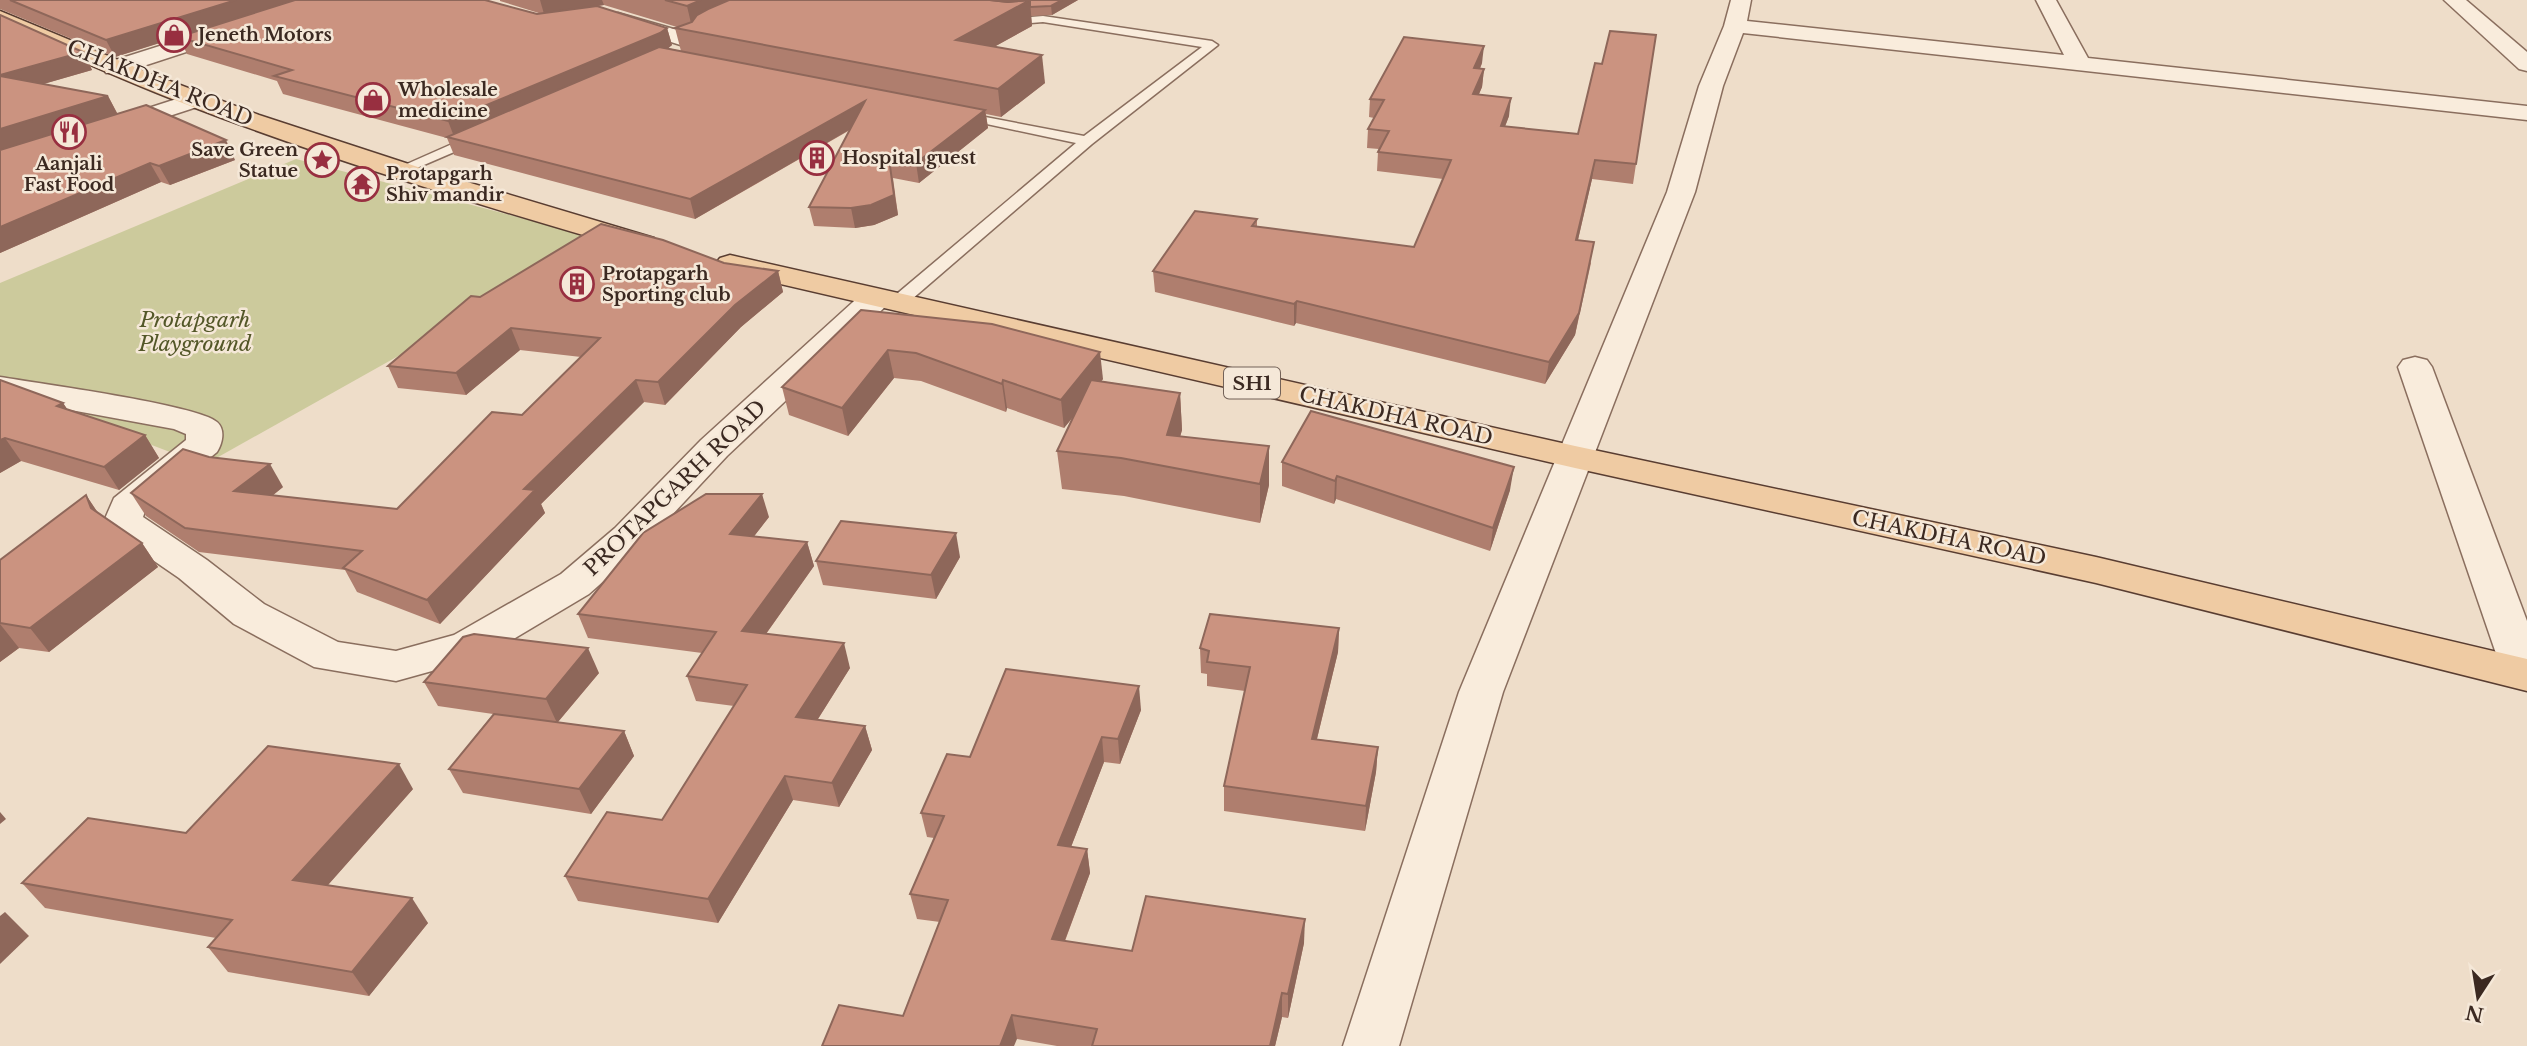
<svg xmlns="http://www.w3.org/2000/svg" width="2527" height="1046" viewBox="0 0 2527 1046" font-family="'Libre Baskerville',serif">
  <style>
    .green { fill: #ccca9c }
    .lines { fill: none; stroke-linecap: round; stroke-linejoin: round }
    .service-casing { stroke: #8a6e5e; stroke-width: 3 }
    .minor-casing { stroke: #8a6e5e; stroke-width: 3 }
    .primary-casing { stroke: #593d31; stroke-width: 3 }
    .service { fill: #f9ecdc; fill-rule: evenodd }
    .minor { fill: #f9ecdc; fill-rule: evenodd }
    .primary { fill: #efcba3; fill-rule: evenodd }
    .wall { fill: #af7e6e; fill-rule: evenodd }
    .shaded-wall { fill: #8e675a }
    .building { fill: #cb9380; stroke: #8e675a; stroke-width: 2 }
    .labels { text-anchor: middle; stroke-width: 5; stroke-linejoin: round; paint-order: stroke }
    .far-poi-label { font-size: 18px; font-weight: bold; fill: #3b2921; stroke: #f5e8d8; text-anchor: start }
    .shield { fill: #f5e8d8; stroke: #736258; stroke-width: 2 }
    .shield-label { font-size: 19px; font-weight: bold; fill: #3b2921 }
    .street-label { font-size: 21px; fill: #3b2921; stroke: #f5e8d8 }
    .park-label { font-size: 21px; font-style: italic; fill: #535728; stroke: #f5e8d8 }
  </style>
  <rect width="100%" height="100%" fill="#eeddc9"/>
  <polygon class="green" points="296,159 605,240 204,465 0,387 0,283"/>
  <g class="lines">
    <g class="service-casing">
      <g id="service">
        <polygon points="1043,16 1212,41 1218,45 1092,144 904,306 892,306 890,302 892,298 1076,143 954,117 954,111 1084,136 1202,47 1043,22 1005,25 999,22 1005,19"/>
        <polygon points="477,133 482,134 482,140 403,174 398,175 391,171"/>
      </g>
    </g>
    <g class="minor-casing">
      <g id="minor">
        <polygon points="305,0 336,0 333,4 122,73 106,73 103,68 106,63"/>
        <polygon points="1731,0 1751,0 1747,21 2064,55 2036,0 2056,0 2088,58 2527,106 2527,120 1743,33 1723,86 1695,192 1503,692 1399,1046 1343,1046 1459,692 1667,192 1699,86 1724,26"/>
        <polygon points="2444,0 2466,0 2527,52 2527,71 2519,69"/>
        <polygon points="618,13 698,36 701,41 698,46 690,48 611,23 607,19 611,15"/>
        <polygon points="195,93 203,95 207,100 203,105 111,135 102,133 99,128 102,123"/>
        <path d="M875 290 886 292 890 299 886 306 727 456 643 546 589 594 483 657 468 661 396 681 314 667 234 624 179 578 109 530 104 521 114 498 186 440V434L174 429 0 397V377C36 383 198 405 217 422 226 430 222 444 217 452L145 511 143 517 207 560 264 604 338 642 396 651 454 635 561 574 615 528 701 440 864 292Z"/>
        <polygon points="2415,357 2427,360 2432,367 2527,621 2527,689 2510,685 2503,674 2398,367 2403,360"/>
      </g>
    </g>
    <g class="primary-casing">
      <g id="primary">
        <path d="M0 11 154 75 259 115 427 170 654 238 658 244 654 250 644 253 634 250C483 206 332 161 185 104 122 80 61 52 0 25Z"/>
        <polygon points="730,255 1575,446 2096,557 2527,659 2527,691 2096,583 1575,468 720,270 715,264 720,258"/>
      </g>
    </g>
    <use href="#service" class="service"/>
    <use href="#minor" class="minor"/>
    <use href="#primary" class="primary"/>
  </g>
  <g class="wall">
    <path d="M0 0H485L537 14H542L500 1V0H1078L1052 15 1031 16 1032 26 994 47 1045 83 1001 117 986 114 988 128 919 183 893 178 898 215 874 225 855 228 814 226 809 207 850 130 695 219 454 155 447 138 283 94 277 81 187 54 179 37 115 57 0 9ZM604 5 677 27 675 28 681 51 668 48 672 45 667 28 598 6Z"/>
    <polygon points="0,15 83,52 92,70 43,84 108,96 117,113 235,160 170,185 161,182 0,253"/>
    <polygon points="1482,63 1480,69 1484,69 1482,87 1479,94 1509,116 1505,126 1636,164 1633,184 1592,179 1578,240 1591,263 1575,335 1545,384 1296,323 1294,326 1155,292 1153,271 1257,219 1257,227 1414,247 1443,179 1377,171 1378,152 1379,149 1367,148 1368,129 1374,118 1369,117 1370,99"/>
    <polygon points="724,263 778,271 783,292 741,327 665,405 644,402 541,504 545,513 440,624 357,592 345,570 199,552 146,516 131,493 283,487 272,496 397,509 522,415 581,357 520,350 466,395 398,388 388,366 480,297"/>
    <polygon points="861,310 1103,379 1101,381 1180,393 1182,430 1180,437 1269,485 1260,523 1124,496 1062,489 1057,451 1075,415 1064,428 1007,408 1006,412 921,381 894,378 848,436 789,415 782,387"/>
    <polygon points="0,380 63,403 67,409 145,435 159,458 119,490 21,461 0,473"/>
    <polygon points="1282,462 1510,490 1490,551 1336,499 1334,504 1282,486"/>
    <polygon points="86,495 98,513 142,543 158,567 49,652 19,648 0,662 0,560"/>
    <polygon points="769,517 754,536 807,542 814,566 766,634 850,668 818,719 865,726 872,750 839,807 793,800 718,923 578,901 565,876 662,820 734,706 696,701 687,676 702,653 588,638 578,614"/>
    <polygon points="960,557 936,599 823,585 816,561"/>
    <polygon points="1339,628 1338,652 1317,739 1378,747 1376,772 1365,831 1224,811 1224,786 1245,691 1207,686 1207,674 1201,673 1200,648"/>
    <polygon points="599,673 558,722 624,731 634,756 591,814 463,793 449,769 493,714 438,706 424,682"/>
    <polygon points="1141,710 1120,764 1104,762 1071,847 1087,849 1090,873 1065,941 1132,951 1304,943 1288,1018 1282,1017 1275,1046 1057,1046 1017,1039 903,1016 940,922 917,919 910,894 934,838 927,837 921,813 970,757"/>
    <polygon points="413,789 328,885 428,923 369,996 228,972 208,947 216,938 45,908 22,883 186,833"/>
  </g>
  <g class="shaded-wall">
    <polygon points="236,0 296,0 115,57 106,40"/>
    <polygon points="540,0 602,0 604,5 544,14"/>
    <polygon points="701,0 765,0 693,32 687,6"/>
    <polygon points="1030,0 1032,26 959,66 956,40"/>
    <polygon points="1062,0 1078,0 1052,15 1051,6"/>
    <polygon points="667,28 672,45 665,51 455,139 448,121"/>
    <polygon points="1484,46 1482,63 1472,86 1474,68"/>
    <polygon points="83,52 92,70 9,94 0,75"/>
    <polygon points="1042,55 1045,83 1001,117 998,89"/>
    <polygon points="1484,69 1482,87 1471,112 1473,94"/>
    <polygon points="108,96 118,115 0,152 0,129"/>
    <polygon points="1511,98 1509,116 1498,145 1501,126"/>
    <polygon points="865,101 868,119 695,219 690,199"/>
    <polygon points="985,110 988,128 919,183 916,163"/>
    <polygon points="226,140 235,160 170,185 159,166"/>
    <polygon points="889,159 898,215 874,225 855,228 851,208"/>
    <polygon points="1595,160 1592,179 1573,261 1576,240"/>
    <polygon points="150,163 161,182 0,253 0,227"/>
    <polygon points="1594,242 1575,335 1545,384 1549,362"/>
    <polygon points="778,271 783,292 741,327 665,405 658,382 735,305"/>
    <polygon points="1297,301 1296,323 1294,326 1294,304"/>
    <polygon points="511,328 520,350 466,395 456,373"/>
    <polygon points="888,350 894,378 848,436 842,408"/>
    <polygon points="1100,352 1103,379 1064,428 1061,400"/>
    <polygon points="636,380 644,402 541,504 545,513 440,624 427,600 524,489"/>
    <polygon points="1003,380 1007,408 1006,412 1002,384"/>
    <polygon points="1180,393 1182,430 1171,467 1167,435"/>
    <polygon points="63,403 78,425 57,406"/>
    <polygon points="145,435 159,458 119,490 104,467"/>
    <polygon points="5,438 21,461 0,473 0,440"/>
    <polygon points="1269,446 1269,485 1260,523 1260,484"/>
    <polygon points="270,464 283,487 248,515 234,491"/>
    <polygon points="1514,467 1510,490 1490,551 1493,528"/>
    <polygon points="1337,476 1336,499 1334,504 1335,481"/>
    <polygon points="762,494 769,517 738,557 730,534"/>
    <polygon points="86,495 102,519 91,508"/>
    <polygon points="956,533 960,557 936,599 931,575"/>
    <polygon points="807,542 814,566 750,656 742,631"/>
    <polygon points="142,543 158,567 49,652 30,628"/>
    <polygon points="0,624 19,648 0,662"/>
    <polygon points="1339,628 1338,652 1311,763 1312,739"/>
    <polygon points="844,643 850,668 804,741 796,717"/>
    <polygon points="588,648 599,673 557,723 546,699"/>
    <polygon points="1139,686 1141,710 1120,764 1118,739"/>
    <polygon points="865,726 872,750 839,807 832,783"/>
    <polygon points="624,731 634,756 591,814 579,789"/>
    <polygon points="1102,737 1104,762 1062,870 1058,845"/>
    <polygon points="1378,747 1376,772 1365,831 1366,806"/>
    <polygon points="399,764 413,789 311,904 293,880"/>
    <polygon points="785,776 793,800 718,923 708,899"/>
    <polygon points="0,812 6,819 0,824"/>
    <polygon points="1087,849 1090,873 1056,964 1052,939"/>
    <polygon points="412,898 428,923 369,996 352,972"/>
    <polygon points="5,912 29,936 0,964 0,916"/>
    <polygon points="1305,919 1304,943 1288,1018 1288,994"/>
    <polygon points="1282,993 1282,1017 1275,1046 1270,1046"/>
    <polygon points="1012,1015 1017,1039 1014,1046 1000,1046"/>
  </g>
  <g class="building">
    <polygon points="10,0 236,0 106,40"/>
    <polygon points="295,0 485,0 537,14 597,6 667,28 660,33 448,121 274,76 292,70 178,37"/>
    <polygon points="665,0 701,0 687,6"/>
    <polygon points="729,0 990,0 1008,2 1030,0 956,40 1042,55 998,89 675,28 692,22 697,15 708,9"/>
    <polygon points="990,0 1062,0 1051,6 1030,7 1030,0 1008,2"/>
    <polygon points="0,15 83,52 0,75"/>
    <polygon points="1610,31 1656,35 1636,164 1595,160 1576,240 1594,242 1579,313 1549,362 1297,301 1294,304 1153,271 1195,211 1257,219 1252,226 1414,247 1451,160 1378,152 1389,131 1368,129 1384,100 1370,99 1404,37 1484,46 1474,68 1484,69 1473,94 1511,98 1501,126 1578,134 1595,63 1602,64"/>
    <polygon points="659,47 985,110 916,163 889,159 894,195 871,205 851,208 809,207 865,101 690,199 447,137"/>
    <polygon points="0,76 108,96 0,129"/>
    <polygon points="146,105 226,140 159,166 150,163 0,227 0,150"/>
    <polygon points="601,224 663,240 724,263 778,271 735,305 658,382 636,380 524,489 535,490 427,600 343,568 362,551 185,528 131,493 183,449 209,457 270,464 234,491 397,509 492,412 522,415 600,338 511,328 456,373 388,366 471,296 480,297"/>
    <polygon points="861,310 992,324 1100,352 1061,400 1003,380 1002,384 916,353 888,350 842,408 782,387"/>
    <polygon points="0,380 63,403 57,406 145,435 104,467 5,438 0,440"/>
    <polygon points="1091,380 1180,393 1167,435 1269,446 1260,484 1121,458 1057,451"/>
    <polygon points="1311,411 1514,467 1493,528 1337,476 1335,481 1282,462"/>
    <polygon points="706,494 762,494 730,534 807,542 742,631 844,643 796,717 865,726 832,783 785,776 708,899 565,876 607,812 662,820 747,685 687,676 716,632 578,614 643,533"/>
    <polygon points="86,495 91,508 142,543 30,628 0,623 0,560"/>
    <polygon points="841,521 956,533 931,575 816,561"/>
    <polygon points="1210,614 1339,628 1312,739 1378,747 1366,806 1224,786 1250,667 1207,662 1209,651 1200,648"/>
    <polygon points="474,634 588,648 546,699 424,682 463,637"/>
    <polygon points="1006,669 1139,686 1118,739 1102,737 1058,845 1087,849 1052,939 1132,951 1146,896 1305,919 1288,994 1282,993 1270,1046 1092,1046 1097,1029 1012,1015 1000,1046 822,1046 839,1005 903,1016 948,900 910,894 944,816 921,813 947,754 970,757"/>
    <polygon points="494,714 624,731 579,789 449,769"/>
    <polygon points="268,746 399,764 293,880 412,898 352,972 208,947 232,920 22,883 88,818 186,833"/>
  </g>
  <defs>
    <g id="shop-ring" transform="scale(1.75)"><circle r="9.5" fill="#f5e8d8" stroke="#982f40" stroke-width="1.5"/><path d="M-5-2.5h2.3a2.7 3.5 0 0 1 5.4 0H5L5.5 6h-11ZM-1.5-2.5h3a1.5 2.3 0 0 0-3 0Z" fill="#982f40"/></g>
    <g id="restaurant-ring" transform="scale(1.75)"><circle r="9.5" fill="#f5e8d8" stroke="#982f40" stroke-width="1.5"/><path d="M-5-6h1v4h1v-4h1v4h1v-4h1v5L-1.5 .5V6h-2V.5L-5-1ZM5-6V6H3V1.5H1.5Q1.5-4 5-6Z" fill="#982f40"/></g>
    <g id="building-ring" transform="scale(1.75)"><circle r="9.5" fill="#f5e8d8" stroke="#982f40" stroke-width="1.5"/><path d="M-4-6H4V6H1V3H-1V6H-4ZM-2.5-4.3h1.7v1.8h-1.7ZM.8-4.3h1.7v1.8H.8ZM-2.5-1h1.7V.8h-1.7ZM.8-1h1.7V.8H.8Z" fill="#982f40"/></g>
    <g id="sight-ring" transform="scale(1.75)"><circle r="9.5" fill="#f5e8d8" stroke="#982f40" stroke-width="1.5"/><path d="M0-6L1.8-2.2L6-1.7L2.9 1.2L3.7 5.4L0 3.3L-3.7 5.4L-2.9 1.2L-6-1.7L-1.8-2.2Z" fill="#982f40"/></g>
    <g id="temple-ring" transform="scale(1.75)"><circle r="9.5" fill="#f5e8d8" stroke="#982f40" stroke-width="1.5"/><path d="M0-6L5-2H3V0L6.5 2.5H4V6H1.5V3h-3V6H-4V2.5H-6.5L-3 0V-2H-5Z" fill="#982f40"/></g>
  </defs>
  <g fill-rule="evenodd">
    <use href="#shop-ring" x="174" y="35"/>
    <use href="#shop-ring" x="373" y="100"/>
    <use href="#restaurant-ring" x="69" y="132"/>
    <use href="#building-ring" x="817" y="158"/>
    <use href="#sight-ring" x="322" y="160"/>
    <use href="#temple-ring" x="362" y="184"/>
    <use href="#building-ring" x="577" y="284"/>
  </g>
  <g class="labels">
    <g class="far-poi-label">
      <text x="198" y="41">Jeneth Motors</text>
      <text x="398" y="96">Wholesale<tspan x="398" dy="21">medicine</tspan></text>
      <text x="298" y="156" text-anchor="end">Save Green<tspan x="298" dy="21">Statue</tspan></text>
      <text x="842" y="164">Hospital guest</text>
      <text x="69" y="170" text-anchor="middle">Aanjali<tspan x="69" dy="21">Fast Food</tspan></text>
      <text x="386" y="180">Protapgarh<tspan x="386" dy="21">Shiv mandir</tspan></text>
      <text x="602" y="280">Protapgarh<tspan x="602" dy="21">Sporting club</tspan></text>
    </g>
    <rect class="shield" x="1224" y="367.5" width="56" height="31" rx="5"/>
    <g class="shield-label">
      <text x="1252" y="390">SH1</text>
    </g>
    <g class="street-label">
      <text transform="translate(160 83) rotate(22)" y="7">CHAKDHA ROAD</text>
      <text transform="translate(1396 416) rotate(13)" y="7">CHAKDHA ROAD</text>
      <text transform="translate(675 488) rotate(-44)" y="7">PROTAPGARH ROAD</text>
      <text transform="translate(1949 538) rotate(12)" y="7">CHAKDHA ROAD</text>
    </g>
    <g class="park-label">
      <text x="195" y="327">Protapgarh<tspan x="195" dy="24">Playground</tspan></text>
    </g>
  </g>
  <g transform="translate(2478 997) rotate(192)" stroke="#f5e8d8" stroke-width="5" paint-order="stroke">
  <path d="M0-5L12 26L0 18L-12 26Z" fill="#3b2921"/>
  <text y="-10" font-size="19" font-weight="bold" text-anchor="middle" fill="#3b2921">N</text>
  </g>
</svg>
